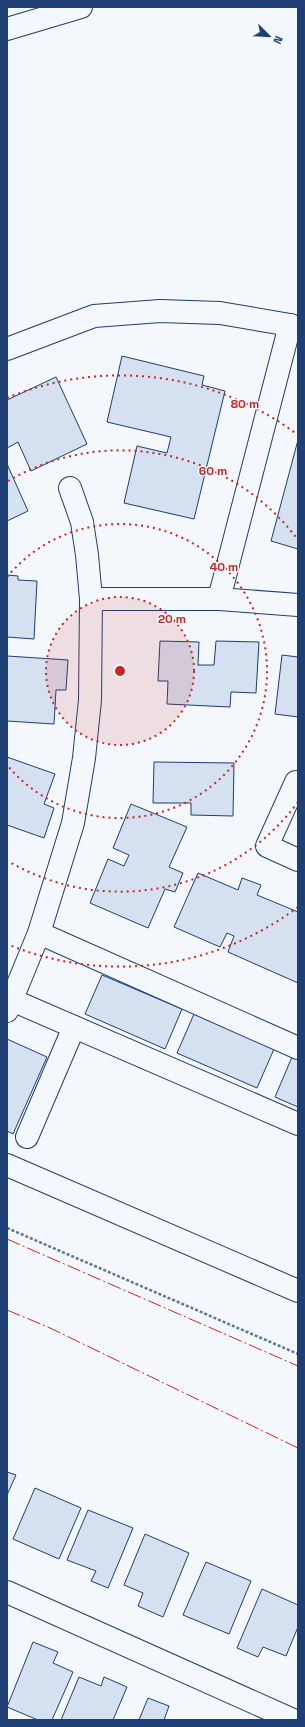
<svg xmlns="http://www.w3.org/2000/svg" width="305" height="1727" font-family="'Space Grotesk',sans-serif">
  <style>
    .building { fill: #d5e0f0; stroke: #1d3f73 }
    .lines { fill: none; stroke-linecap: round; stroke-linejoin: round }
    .minor-casing { stroke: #1d3f73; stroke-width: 24 }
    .path { stroke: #5e769c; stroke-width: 2.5; stroke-dasharray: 3 2; stroke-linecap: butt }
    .minor { stroke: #f4f7fb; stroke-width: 22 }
    .power { stroke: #c62828; stroke-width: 1; stroke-dasharray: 14 3 2 3; stroke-linecap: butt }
    .ring { fill: none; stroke: #c62828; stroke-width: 2; stroke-dasharray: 2 4 }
    .centre { fill: #c62828; stroke: #f4f7fb; stroke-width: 2 }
    .ring-label { font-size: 12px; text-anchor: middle; font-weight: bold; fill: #c62828; stroke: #f4f7fb; stroke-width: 3; stroke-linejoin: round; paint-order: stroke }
  </style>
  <rect width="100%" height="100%" fill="#f4f7fb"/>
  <g class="building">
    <path d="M122,356L204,376L202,385L225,391L194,519L124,503L137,446L167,453L171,437L107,422Z"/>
    <path d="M56,377L87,444L31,471L18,442L7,448V400Z"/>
    <path d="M298,440V549L271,541Z"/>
    <path d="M7,464L28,511L7,521Z"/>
    <path d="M7,575L18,576V580L37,581L34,639L7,637Z"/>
    <path d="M160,641L199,642L198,665H214L216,641L259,642L256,693L231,692L230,707L167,704L168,681H158Z"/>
    <path d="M282,655L298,657V717L275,714Z"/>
    <path d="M7,656L68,660L66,690H56L54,724L7,721Z"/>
    <path d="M7,757L55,774L44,804L54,808L44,838L7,825Z"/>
    <path d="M154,762L234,763L233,816L191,815V803H153Z"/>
    <path d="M131,804L187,827L169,867L183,873L175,892L165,889L148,928L90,903L108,859L124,866L129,855L113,848Z"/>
    <path d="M198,873L238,890L242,878L261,885L257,895L298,912V983L228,952L234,936L227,933L220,947L174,927Z"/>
    <path d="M102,975L182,1009L165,1049L85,1014Z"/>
    <path d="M194,1014L274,1049L257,1088L177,1053Z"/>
    <path d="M7,1039L47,1057L13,1134L7,1131Z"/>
    <path d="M292,1057L298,1059V1107L275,1097Z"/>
    <path d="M7,1472L16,1475L7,1495Z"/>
    <path d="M35,1488L81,1508L59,1559L13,1539Z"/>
    <path d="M88,1510L133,1528L108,1588L91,1581L96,1571L67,1560Z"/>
    <path d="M145,1534L189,1553L163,1617L138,1606L143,1593L124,1585Z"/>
    <path d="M206,1562L251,1581L229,1634L183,1615Z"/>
    <path d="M262,1589L298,1605V1627L286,1656L263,1647L258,1657L237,1648Z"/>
    <path d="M33,1642L58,1652L53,1663L73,1672L52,1720H38L7,1707Z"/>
    <path d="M79,1677L101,1686L104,1677L127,1687L113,1720H61Z"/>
    <path d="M148,1698L169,1706L164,1720H139Z"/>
  </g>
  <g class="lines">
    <defs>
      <g id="minor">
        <path d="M7,29L81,7"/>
        <path d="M7,349L94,316L160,311L220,313L290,325L298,328"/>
        <path d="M91,599H219L298,605"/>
        <path d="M219,599L290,325"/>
        <path d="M298,783L296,782L267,846L298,860"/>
        <path d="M39,933L298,1048"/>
        <path d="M12,1000L298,1124"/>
        <path d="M7,1011L39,933L73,823L84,758L90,700L91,599L87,555L82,522L70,488"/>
        <path d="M27,1137L74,1027"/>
        <path d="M7,1165L298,1291"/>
        <path d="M7,1592L293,1720"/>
      </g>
    </defs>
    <use href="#minor" class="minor-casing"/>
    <path class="path" d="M7,1228L298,1354"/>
    <use href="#minor" class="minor"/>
    <g class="power">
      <path d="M7,1239L298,1366"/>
      <path d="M7,1310L48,1327L298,1448"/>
    </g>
  </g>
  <circle cx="120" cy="671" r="74" fill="#c62828" fill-opacity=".12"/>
  <g class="ring">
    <circle cx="120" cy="671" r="74"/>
    <path d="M7 577A147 147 0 1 1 7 765"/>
    <path d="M298 802A221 221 0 0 1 8 861M8 481A221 221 0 0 1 298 540"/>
    <path d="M298 907A295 295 0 0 1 7 944M7 398A295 295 0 0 1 298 435"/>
  </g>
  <circle cx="120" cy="671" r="6" class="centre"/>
  <g class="ring-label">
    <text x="245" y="408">80 m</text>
    <text x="213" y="475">60 m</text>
    <text x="224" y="571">40 m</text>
    <text x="172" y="623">20 m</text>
  </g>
  <rect width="305" height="1727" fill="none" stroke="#1d3f73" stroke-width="16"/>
  <g transform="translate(269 36) rotate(114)" stroke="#f4f7fb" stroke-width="3" paint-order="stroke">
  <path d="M0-3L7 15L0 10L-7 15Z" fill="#1d3f73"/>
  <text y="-6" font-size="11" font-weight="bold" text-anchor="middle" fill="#1d3f73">N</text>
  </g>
</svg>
